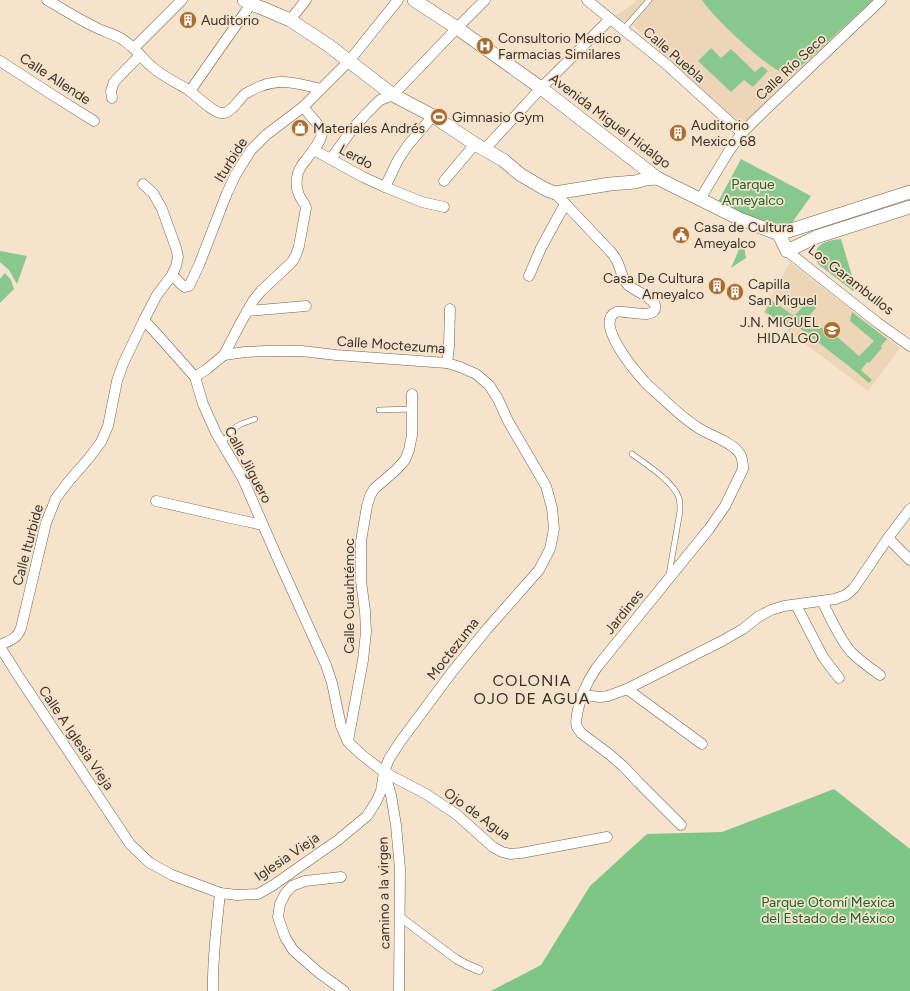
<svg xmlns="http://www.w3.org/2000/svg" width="910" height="991" font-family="Figtree,sans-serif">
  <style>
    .built { fill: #edd5b8 }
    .green { fill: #88c88e }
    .forest { fill: #7ec685 }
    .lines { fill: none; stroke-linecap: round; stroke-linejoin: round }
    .service-casing { stroke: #71604c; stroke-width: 6 }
    .pedestrian-casing { stroke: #71604c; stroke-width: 9 }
    .minor-casing { stroke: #71604c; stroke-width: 11 }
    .tertiary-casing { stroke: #71604c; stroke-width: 14 }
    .service { stroke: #fff; stroke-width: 5 }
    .pedestrian { stroke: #fff; stroke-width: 8 }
    .minor { stroke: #fff; stroke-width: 10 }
    .tertiary { stroke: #fff; stroke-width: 13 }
    .labels { text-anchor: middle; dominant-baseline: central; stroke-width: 3.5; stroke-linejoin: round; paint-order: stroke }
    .poi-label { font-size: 14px; fill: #383128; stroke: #f6e3cb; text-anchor: start }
    .street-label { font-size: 14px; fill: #383128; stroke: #f6e3cb }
    .park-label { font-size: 14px; fill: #186429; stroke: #f6e3cb }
    .quarter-label { font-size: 16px; letter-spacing: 1px; fill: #383128; stroke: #f6e3cb }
  </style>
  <rect width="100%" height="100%" fill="#f6e3cb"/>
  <g class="built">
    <path d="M637,0H876L740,130L632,24L630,23L612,18L632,5Z"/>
    <path d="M790,262L900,348L868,391L763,312Z"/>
  </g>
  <g class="green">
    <path d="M702,0H873L796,71C794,72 790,74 787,74C770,72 712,16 702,0Z"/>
    <path d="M711,48L721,58L731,49L755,72L762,66L768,71L753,87L744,80L731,92L698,61Z"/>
    <path d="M741,159L811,196L789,227L782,231L718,202Z"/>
    <path d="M841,239L856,289L853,291L818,264C817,261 815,257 816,254C816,242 832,240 841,239Z"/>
    <path d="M743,240L746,258L731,268Z"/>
    <path d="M0,251L27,256L17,284L9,270L0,262Z"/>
    <path d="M5,273L11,280L14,289L0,303V279Z"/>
    <path d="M771,300L794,316L808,301L816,308L808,317L832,336L834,334L859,356L874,341L850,321L852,312L887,339L881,346L882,348L869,363L867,362L861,370L872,380L869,383L850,367L793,323L789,327L765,312Z"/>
  </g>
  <path class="forest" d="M834,789L910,849V991H491L541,965L590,886L647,834L722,832Z"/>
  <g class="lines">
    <defs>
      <g id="service">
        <path d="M623,30L649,0"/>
        <path d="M379,410L413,409"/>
        <path d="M222,443L234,428L241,424L255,419"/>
        <path d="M632,454C647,465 673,481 679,498C680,502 680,507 680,511L669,575"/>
      </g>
      <path id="pedestrian" d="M400,917L456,959L467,965L479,970"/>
      <g id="minor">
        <path d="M47,0C63,9 78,19 95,27C104,32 114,34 122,39C126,42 131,45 134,49C140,54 145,61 151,66C162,76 175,82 187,89C196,95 213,113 222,113C231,114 239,99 245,94C250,91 256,88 261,86C283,78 299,84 321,89"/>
        <path d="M587,0L666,64L742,133"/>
        <path d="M290,20L306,0"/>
        <path d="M134,48L182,0"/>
        <path d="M0,61L51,94L94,121"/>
        <path d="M190,91L251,4"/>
        <path d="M112,98L111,91L114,82L140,55"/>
        <path d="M314,150L363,177L385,187L422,202L444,207"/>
        <path d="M484,150L541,88L610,19"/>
        <path d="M331,159L353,128L366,114L380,100L393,95L457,28L485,0"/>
        <path d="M444,181L475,144"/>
        <path d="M385,187L398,160L408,145L433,116"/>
        <path d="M555,193L610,251C613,254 615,257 617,261C620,267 623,281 628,285C635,291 652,297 655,305C659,322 622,309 616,312C594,323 635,371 644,381C649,387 656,392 662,398C673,408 684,419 697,427C708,435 733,442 740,454C743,459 743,464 743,469L725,506L709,529L597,667L589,680L582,695L600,697L608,696L627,689L722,641L743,629L758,617L771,610L784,606L835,599L846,595L854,588L888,538L910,509"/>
        <path d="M700,199L729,151L742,133L758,117L881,0"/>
        <path d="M787,251L878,323L910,346"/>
        <path d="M172,275L183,286L185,287L189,286L199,265L227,193L236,174L251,150L266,135L303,107L349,61L398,0"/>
        <path d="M529,276L541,248L565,204"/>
        <path d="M247,311L306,306"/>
        <path d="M144,320L164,342L195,377L203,404L216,433L243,479L277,557L326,665L332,683L341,726L348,742L362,755L384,772L426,794L456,814L493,847L502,852L510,854L521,853L607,837"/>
        <path d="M447,363L449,346L450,309"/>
        <path d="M195,377L207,369L224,355L240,324L253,301L261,291L292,262L296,255L299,246L306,208C305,203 301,200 299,195C296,188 296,180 298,173C300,168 302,164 306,160C311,152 326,138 321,128L303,107"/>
        <path d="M156,501L235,519L263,525"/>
        <path d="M888,538L910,560"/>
        <path d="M822,601C830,617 839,638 851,652C860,661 870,668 880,675"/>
        <path d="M796,605L823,657L839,678"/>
        <path d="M0,645C11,640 17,639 21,628L46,523L56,498L69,481L89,458L101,442L108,426L117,381L123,364L144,320L157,295L172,275L176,266L178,257L176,248L162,209L153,193L143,184"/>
        <path d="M0,647L19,677L130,844L150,863L172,875L220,893L237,895L258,894L272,886L338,840L367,816L376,802L381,791L384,772L389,759L400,742L452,672L487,629L539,570L550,549L554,529L552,508L546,486L508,421L498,399L489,385L476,374L460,367L447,363L336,355L302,351H266L245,352L224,355"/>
        <path d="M627,689L702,744"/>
        <path d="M582,695C580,703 574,720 577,727C578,729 580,731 581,733L609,754L623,766L638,782L681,825"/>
        <path d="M348,741L363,660L366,632L365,611L361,581V541L367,506L370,496L374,489L396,470L405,460L409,450L412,435V394"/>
        <path d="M385,774L391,795L396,825L400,869L399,991"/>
        <path d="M341,877L305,881L292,886L285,894L280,904L278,917L285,937L293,950L318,972L344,991"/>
        <path d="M213,991C212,959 217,925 220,893"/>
      </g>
      <g id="tertiary">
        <path d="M244,0L251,4L262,8L290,20L328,45L393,95L433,116L475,144L503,160L521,175L545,189L555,193L610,184L635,182L646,179L657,178"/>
        <path d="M414,0L457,28L541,88L657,178L740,219L779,234"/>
        <path d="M779,234L787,251L816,237L910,207"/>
        <path d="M779,234L910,192"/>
      </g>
    </defs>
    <use href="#service" class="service-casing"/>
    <use href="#pedestrian" class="pedestrian-casing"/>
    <use href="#minor" class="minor-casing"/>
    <use href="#tertiary" class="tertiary-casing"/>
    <use href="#service" class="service"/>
    <use href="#pedestrian" class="pedestrian"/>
    <use href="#minor" class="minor"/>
    <use href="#tertiary" class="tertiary"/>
  </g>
  <defs>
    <symbol id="building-disc" viewBox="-11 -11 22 22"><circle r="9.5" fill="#a96e2f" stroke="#f6e3cb"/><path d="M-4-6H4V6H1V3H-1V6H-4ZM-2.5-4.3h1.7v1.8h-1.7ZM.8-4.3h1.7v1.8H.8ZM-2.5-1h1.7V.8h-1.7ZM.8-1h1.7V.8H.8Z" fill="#fff"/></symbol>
    <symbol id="hospital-disc" viewBox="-11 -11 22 22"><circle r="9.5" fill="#a96e2f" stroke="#f6e3cb"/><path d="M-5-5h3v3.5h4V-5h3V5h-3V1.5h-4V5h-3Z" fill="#fff"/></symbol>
    <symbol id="stadium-disc" viewBox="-11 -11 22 22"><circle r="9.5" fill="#a96e2f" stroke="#f6e3cb"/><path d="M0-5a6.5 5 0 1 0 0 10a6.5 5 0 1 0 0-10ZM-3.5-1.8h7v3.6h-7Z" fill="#fff"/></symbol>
    <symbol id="shop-disc" viewBox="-11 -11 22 22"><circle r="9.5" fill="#a96e2f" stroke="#f6e3cb"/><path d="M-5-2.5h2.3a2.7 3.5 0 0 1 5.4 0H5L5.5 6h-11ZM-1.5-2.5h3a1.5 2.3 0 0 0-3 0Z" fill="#fff"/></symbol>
    <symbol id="civic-disc" viewBox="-11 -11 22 22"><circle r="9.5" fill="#a96e2f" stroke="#f6e3cb"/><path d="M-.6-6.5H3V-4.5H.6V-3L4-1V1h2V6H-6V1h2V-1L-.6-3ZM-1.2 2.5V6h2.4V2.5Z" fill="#fff"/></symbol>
    <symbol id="school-disc" viewBox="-11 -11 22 22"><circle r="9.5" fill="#a96e2f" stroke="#f6e3cb"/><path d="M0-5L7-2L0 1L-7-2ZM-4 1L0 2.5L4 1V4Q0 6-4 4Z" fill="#fff"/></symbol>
  </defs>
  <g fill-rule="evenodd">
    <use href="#building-disc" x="178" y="10" width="20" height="20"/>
    <use href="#hospital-disc" x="475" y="36" width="20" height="20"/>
    <use href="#stadium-disc" x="429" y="107" width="20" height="20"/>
    <use href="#shop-disc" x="290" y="118" width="20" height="20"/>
    <use href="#building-disc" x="668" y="123" width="20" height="20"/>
    <use href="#civic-disc" x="671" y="225" width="20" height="20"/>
    <use href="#building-disc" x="707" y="276" width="20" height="20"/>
    <use href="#building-disc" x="725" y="282" width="20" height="20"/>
    <use href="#school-disc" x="822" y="320" width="20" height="20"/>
  </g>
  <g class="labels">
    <g class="poi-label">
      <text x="201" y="20">Auditorio</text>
      <text x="498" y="38">Consultorio Medico<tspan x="498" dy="16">Farmacias Similares</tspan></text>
      <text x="452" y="117">Gimnasio Gym</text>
      <text x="691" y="125">Auditorio<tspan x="691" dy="16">Mexico 68</tspan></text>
      <text x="313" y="128">Materiales Andrés</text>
      <text x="694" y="227">Casa de Cultura<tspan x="694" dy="16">Ameyalco</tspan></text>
      <text x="704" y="278" text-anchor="end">Casa De Cultura<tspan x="704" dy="16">Ameyalco</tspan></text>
      <text x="748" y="284">Capilla<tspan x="748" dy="16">San Miguel</tspan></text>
      <text x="819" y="322" text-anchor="end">J.N. MIGUEL<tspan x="819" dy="16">HIDALGO</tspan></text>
    </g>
    <g class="street-label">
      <text transform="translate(674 55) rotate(41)">Calle Puebla</text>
      <text transform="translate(791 67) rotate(-43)">Calle Río Seco</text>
      <text transform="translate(55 79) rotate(33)">Calle Allende</text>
      <text transform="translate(610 121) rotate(37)">Avenida Miguel Hidalgo</text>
      <text transform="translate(356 157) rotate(28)">Lerdo</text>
      <text transform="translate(231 160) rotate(-58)">Iturbide</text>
      <text transform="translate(851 280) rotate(38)">Los Garambullos</text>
      <text transform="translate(391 345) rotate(4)">Calle Moctezuma</text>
      <text transform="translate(248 465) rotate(62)">Calle Jilguero</text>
      <text transform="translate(28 545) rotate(-75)">Calle Iturbide</text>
      <text transform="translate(349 596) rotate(-90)">Calle Cuauhtémoc</text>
      <text transform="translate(624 612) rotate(-51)">Jardines</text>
      <text transform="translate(453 649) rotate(-52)">Moctezuma</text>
      <text transform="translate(76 738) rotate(56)">Calle A Iglesia Vieja</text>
      <text transform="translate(477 814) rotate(36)">Ojo de Agua</text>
      <text transform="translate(287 857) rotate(-34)">Iglesia Vieja</text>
      <text transform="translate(384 893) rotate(-91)">camino a la virgen</text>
    </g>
    <g class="park-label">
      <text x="753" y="184">Parque<tspan x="753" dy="16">Ameyalco</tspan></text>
      <text x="828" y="902">Parque Otomí Mexica<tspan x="828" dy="16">del Estado de México</tspan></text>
    </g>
    <g class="quarter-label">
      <text x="532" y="680">COLONIA<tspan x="532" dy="18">OJO DE AGUA</tspan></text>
    </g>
  </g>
</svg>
